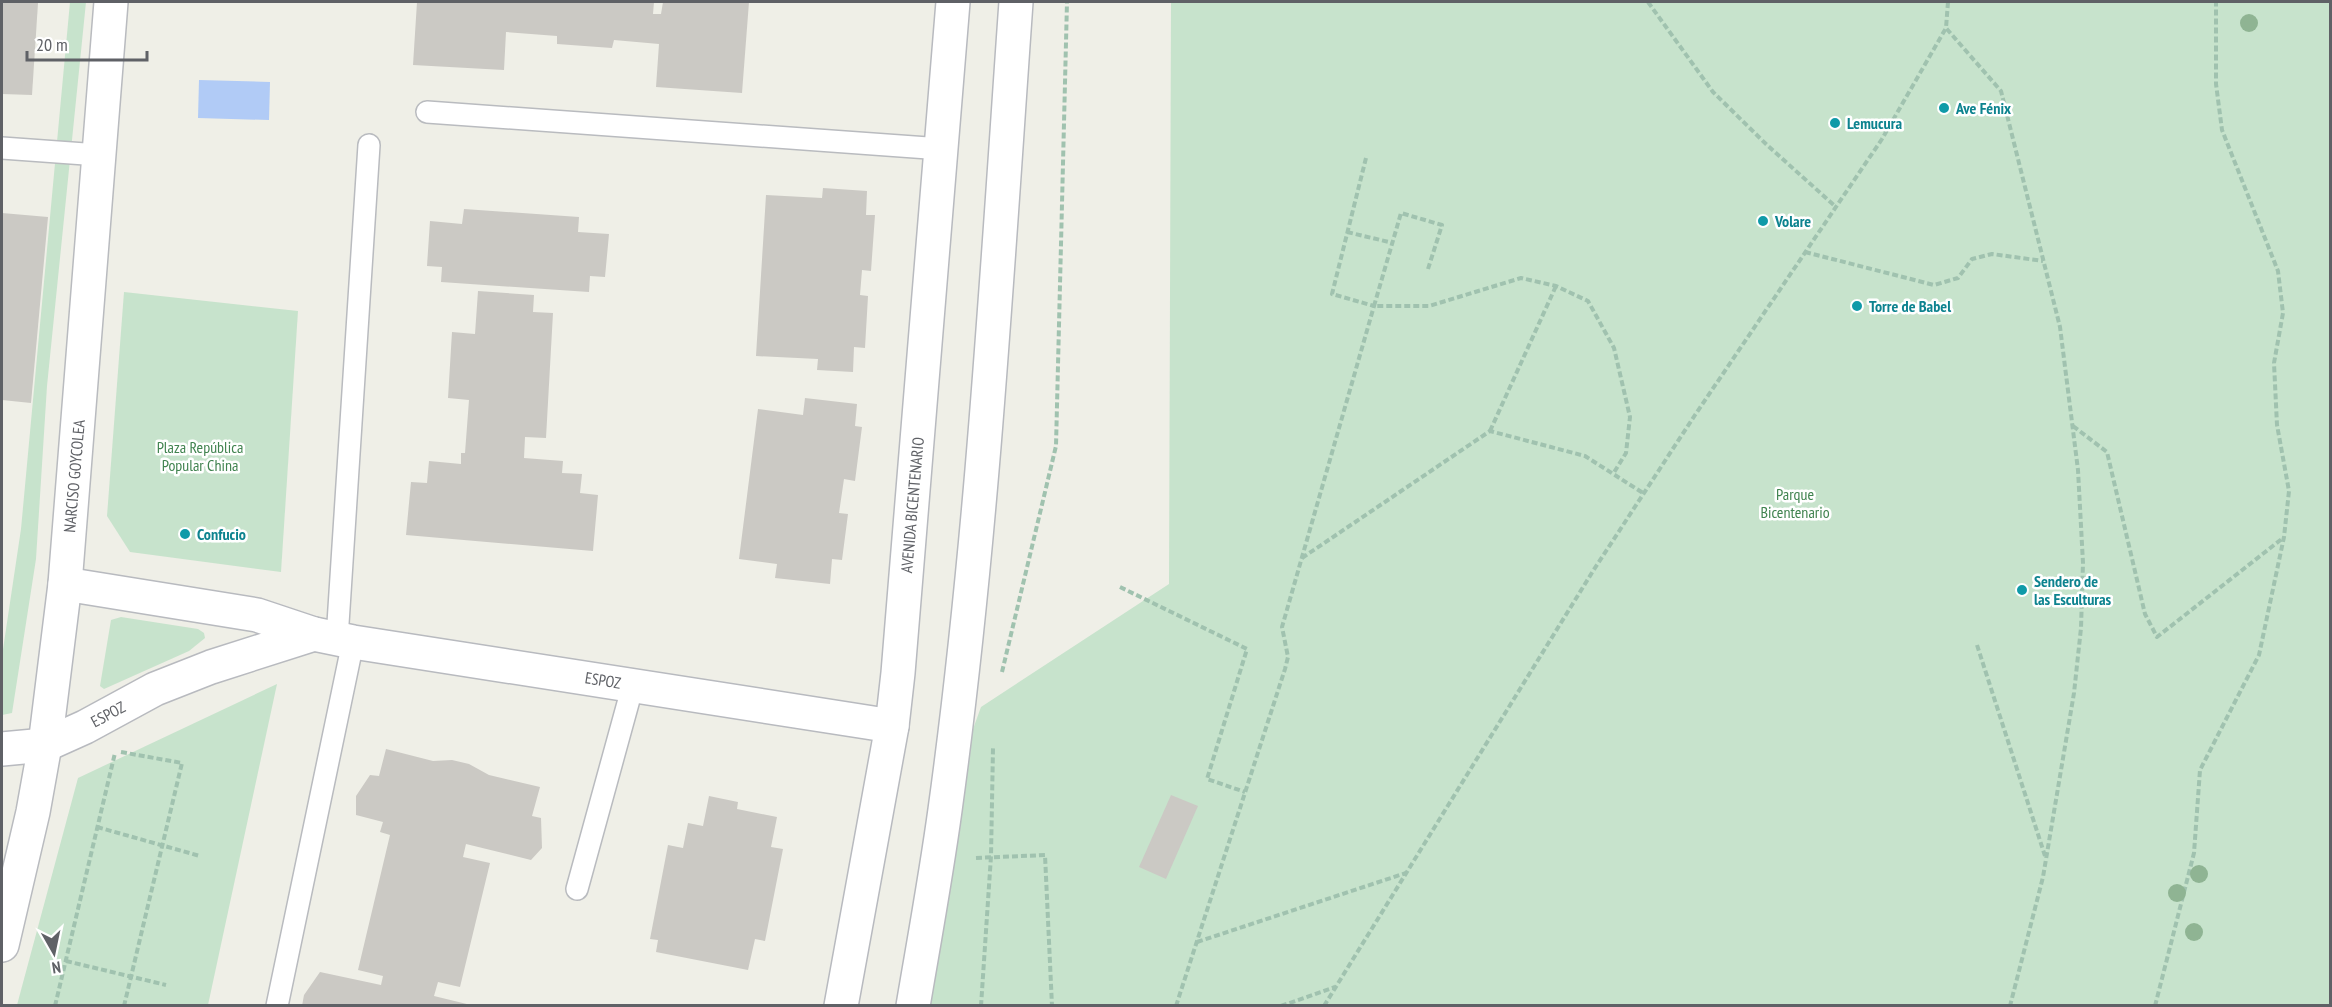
<svg xmlns="http://www.w3.org/2000/svg" width="2332" height="1007" font-family="'PT Sans Narrow',sans-serif">
  <style>
    .green { fill: #c7e3cc }
    .water { fill: #b1cbf6 }
    .building { fill: #cbc9c4 }
    .lines { fill: none; stroke-linecap: round; stroke-linejoin: round }
    .lane-casing { stroke: #b9bbbf; stroke-width: 24 }
    .street-casing { stroke: #b9bbbf; stroke-width: 36 }
    .secondary-casing { stroke: #b8babf; stroke-width: 36 }
    .path { stroke: #a0c2af; stroke-width: 4; stroke-dasharray: 6 3; stroke-linecap: butt }
    .lane { stroke: #fff; stroke-width: 21 }
    .street { stroke: #fff; stroke-width: 33 }
    .secondary { stroke: #fff; stroke-width: 33 }
    .tree { fill: #8fb493 }
    .culture-dot { fill: #0f9aa8; stroke: #fff; stroke-width: 2 }
    .labels { text-anchor: middle; dominant-baseline: central; stroke-width: 5; stroke-linejoin: round; paint-order: stroke }
    .culture-label { font-size: 16px; font-weight: bold; fill: #0d838f; stroke: #fff; text-anchor: start }
    .park-label { font-size: 16px; fill: #40834f; stroke: #fff }
    .street-label { font-size: 16px; fill: #5f6166; stroke: #fff }
  </style>
  <rect width="100%" height="100%" fill="#efefe7"/>
  <g class="green">
    <path d="M70,2H86L47,386L36,559L12,713L2,715V656L21,529Z"/>
    <path d="M1171,2H2330V1005L923,1006L941,928L973,729L981,707L1169,584Z"/>
    <path d="M124,292L298,311L281,572L130,552L107,516Z"/>
    <path d="M121,617L198,629L204,633L205,638L189,651L104,689L100,686L111,620Z"/>
    <path d="M277,684L208,1005H17L78,778Z"/>
  </g>
  <path class="water" d="M199,80L270,82L269,120L198,118Z"/>
  <g class="building">
    <path d="M2,2L38,3L32,95L2,94Z"/>
    <path d="M417,2H654L653,14H661L663,2H749L742,93L656,87L659,44L614,40L612,48L557,44V36L506,32L504,70L413,65Z"/>
    <path d="M823,188L867,191L866,215H875L871,271L862,270L860,295L868,296L865,348L854,347L853,372L817,370L818,359L756,356L766,195L822,198Z"/>
    <path d="M464,209L579,217L578,232L609,234L605,277L590,276L589,292L441,282L442,267L427,266L430,221L462,224Z"/>
    <path d="M2,213L48,217L31,403L2,400Z"/>
    <path d="M478,291L534,295L533,312L553,313L546,438L525,437L524,458L563,461L562,473L582,474L580,493L598,495L593,551L406,535L411,482L427,483L429,461L461,464V453H465L469,400L448,398L452,332L475,334Z"/>
    <path d="M805,398L857,404L855,426L862,427L855,481L844,479L839,513L848,514L842,560L832,559L830,584L775,578L777,564L739,559L758,409L803,415Z"/>
    <path d="M386,749L433,761L452,760L469,764L489,775L540,787L532,816L541,818L542,848L531,860L466,844L463,857L490,863L460,987L438,982L434,996L475,1006H302L304,995L320,972L381,985L383,976L358,970L390,835L380,832L383,822L356,815V796L370,775L379,776Z"/>
    <path d="M1171,795L1198,806L1166,879L1139,867Z"/>
    <path d="M709,796L738,802L737,809L777,817L771,847L783,849L765,941L755,939L748,970L656,952L658,940L650,939L668,845L683,848L688,823L703,826Z"/>
  </g>
  <g class="lines">
    <defs>
      <g id="lane">
        <path d="M427,112L942,149"/>
        <path d="M2,148L99,155"/>
        <path d="M337,639L369,145"/>
        <path d="M577,889L633,685"/>
        <path d="M277,1006L353,642"/>
      </g>
      <g id="street">
        <path d="M65,584L111,2"/>
        <path d="M2,945L33,812L45,745"/>
      </g>
      <g id="secondary">
        <path d="M45,745L65,584L257,615L314,634L353,642L892,726"/>
        <path d="M2,749L45,745L85,727L155,689L211,667L314,634"/>
        <path d="M841,1006L892,726L898,673L953,2"/>
        <path d="M913,1006C924,941 936,876 945,810C982,542 997,271 1016,2"/>
      </g>
    </defs>
    <use href="#lane" class="lane-casing"/>
    <use href="#street" class="street-casing"/>
    <use href="#secondary" class="secondary-casing"/>
    <g class="path">
      <path d="M1648,2L1713,92L1768,146L1835,206"/>
      <path d="M1948,2L1946,28L2001,91L2060,327L2078,470L2083,563L2081,628L2074,693L2043,877L2010,1006"/>
      <path d="M1347,232L1393,243"/>
      <path d="M1805,252L1934,285L1958,278L1972,259L1992,254L2043,261"/>
      <path d="M1428,269L1442,225L1401,213L1374,306H1429L1521,278L1556,286L1588,301L1614,348L1630,417L1626,453L1613,474"/>
      <path d="M2073,426L2107,452L2145,614L2157,637L2283,538"/>
      <path d="M1490,431L1556,286"/>
      <path d="M1302,558L1490,431L1585,456L1643,493"/>
      <path d="M1120,587L1247,649L1207,779L1245,792"/>
      <path d="M1977,645L2045,856"/>
      <path d="M1002,672L1056,446L1067,2"/>
      <path d="M121,752L182,763L124,1006"/>
      <path d="M97,827L200,856"/>
      <path d="M976,858L1045,855L1052,1006"/>
      <path d="M1197,942L1406,873"/>
      <path d="M66,961L166,985"/>
      <path d="M55,1006L115,753"/>
      <path d="M981,1006L991,856L993,748"/>
      <path d="M1176,1006L1285,669L1288,657L1282,627L1374,306L1332,294L1366,158"/>
      <path d="M1281,1006L1335,987"/>
      <path d="M1324,1006L1593,571L1695,415L1882,139L1946,28"/>
      <path d="M2155,1006L2194,853L2200,770L2259,655L2284,537L2289,491L2277,425L2274,363L2283,313L2278,271L2222,130L2216,84V2"/>
    </g>
    <use href="#lane" class="lane"/>
    <use href="#street" class="street"/>
    <use href="#secondary" class="secondary"/>
  </g>
  <g class="tree">
    <circle cx="2249" cy="23" r="9"/>
    <circle cx="2199" cy="874" r="9"/>
    <circle cx="2177" cy="893" r="9"/>
    <circle cx="2194" cy="932" r="9"/>
  </g>
  <g class="culture-dot">
    <circle cx="1944" cy="108" r="6"/>
    <circle cx="1835" cy="123" r="6"/>
    <circle cx="1763" cy="221" r="6"/>
    <circle cx="1857" cy="306" r="6"/>
    <circle cx="185" cy="534" r="6"/>
    <circle cx="2022" cy="590" r="6"/>
  </g>
  <g class="labels">
    <g class="culture-label">
      <text x="1956" y="108">Ave Fénix</text>
      <text x="1847" y="123">Lemucura</text>
      <text x="1775" y="221">Volare</text>
      <text x="1869" y="306">Torre de Babel</text>
      <text x="197" y="534">Confucio</text>
      <text x="2034" y="581">Sendero de<tspan x="2034" dy="18">las Esculturas</tspan></text>
    </g>
    <g class="park-label">
      <text x="200" y="447">Plaza República<tspan x="200" dy="18">Popular China</tspan></text>
      <text x="1795" y="494">Parque<tspan x="1795" dy="18">Bicentenario</tspan></text>
    </g>
    <g class="street-label">
      <text transform="translate(74 476) rotate(-85)">NARCISO GOYCOLEA</text>
      <text transform="translate(912 505) rotate(-85)">AVENIDA BICENTENARIO</text>
      <text transform="translate(603 680) rotate(9)">ESPOZ</text>
      <text transform="translate(108 714) rotate(-28)">ESPOZ</text>
    </g>
  </g>
  <rect width="2332" height="1007" fill="none" stroke="#5f6166" stroke-width="6"/>
  <g transform="translate(54 953) rotate(171)" stroke="#ffffff" stroke-width="4.5" paint-order="stroke">
  <path d="M0-4.5L10 22L0 15L-10 22Z" fill="#5f6166"/>
  <text y="-9" font-size="16" font-weight="bold" text-anchor="middle" fill="#5f6166">N</text>
  </g>
  <path d="M27 51v9h120v-9" fill="none" stroke="#5f6166" stroke-width="3"/>
  <text x="36" y="51" font-size="18" fill="#5f6166" stroke="#ffffff" stroke-width="4.5" paint-order="stroke">20 m</text>
</svg>
